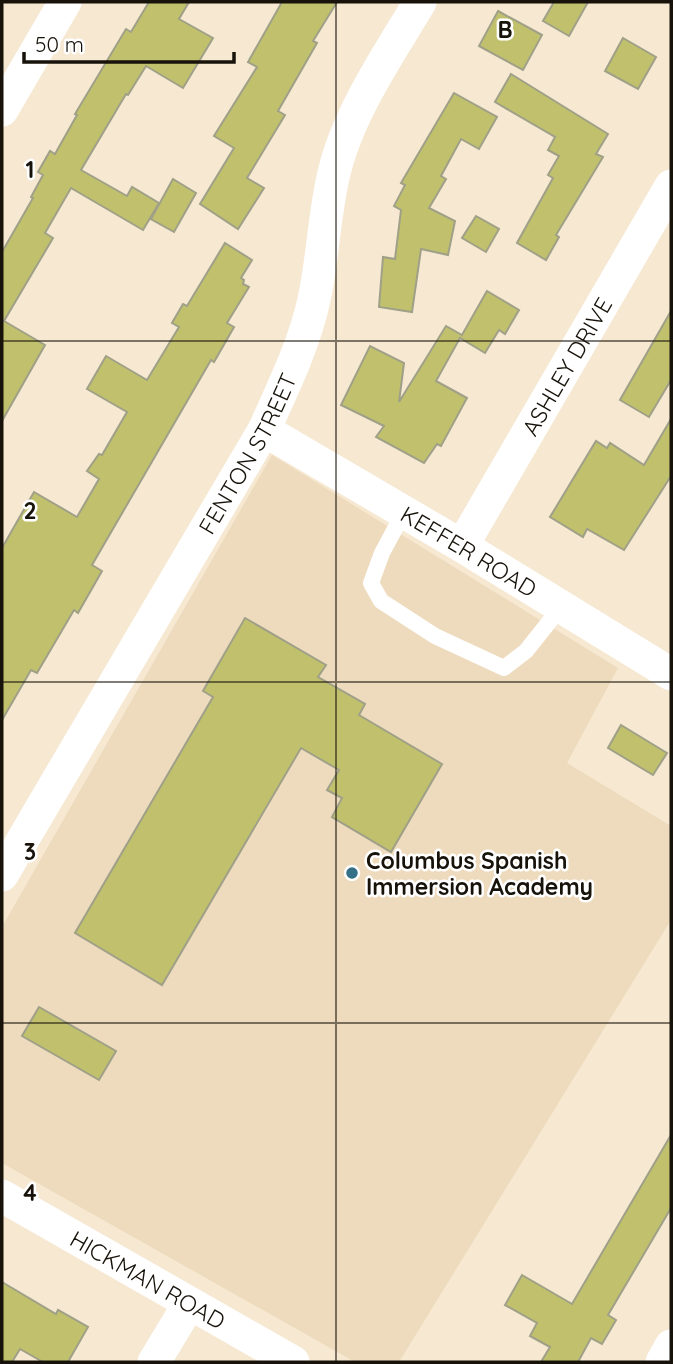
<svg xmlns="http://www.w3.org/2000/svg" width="673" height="1364" font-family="Quicksand,sans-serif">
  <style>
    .built { fill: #eedbbd }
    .building { fill: #c1c16d; stroke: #9fa087; stroke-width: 2 }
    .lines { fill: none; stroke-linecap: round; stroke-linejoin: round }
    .service { stroke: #fff; stroke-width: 16 }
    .minor { stroke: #fff; stroke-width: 33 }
    .grid { fill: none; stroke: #17120a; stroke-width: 2; stroke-opacity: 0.55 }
    .poi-dot { fill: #347188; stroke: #fff; stroke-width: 2.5 }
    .labels { text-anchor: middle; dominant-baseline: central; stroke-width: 5; stroke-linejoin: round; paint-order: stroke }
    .street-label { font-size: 23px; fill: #17120a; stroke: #fff }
    .poi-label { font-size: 23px; font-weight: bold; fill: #17120a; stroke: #fff; text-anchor: start }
    .grid-label { font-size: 23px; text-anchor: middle; font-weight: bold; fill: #17120a; stroke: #fff; stroke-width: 5; stroke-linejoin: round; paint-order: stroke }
  </style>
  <rect width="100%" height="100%" fill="#f6e8d1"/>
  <path class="built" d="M272,455L618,668L567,763L671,826V920L399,1362H355L2,1163V927Z"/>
  <g class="building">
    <path d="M149,2H189L179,19L213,38L183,88L146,66L128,95L126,94L81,170L127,196L132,187L159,203L143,230L71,188L45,233L53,238L4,321L45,345L2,421V252L33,198L31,197L43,175L38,172L50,151L55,154L77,115L75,114L126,29L131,32Z"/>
    <path d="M282,2H337L313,41L317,43L278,111L285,115L247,178L264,188L238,229L200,204L234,148L214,136L257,67L248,62Z"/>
    <path d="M554,2H588L569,36L543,21Z"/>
    <path d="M498,11L542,35L523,70L479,46Z"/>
    <path d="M623,38L656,57L638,89L605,71Z"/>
    <path d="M511,74L608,134L596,154L603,157L556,235L559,237L546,260L517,243L553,178L548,175L559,156L548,150L555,137L495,102Z"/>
    <path d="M454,93L497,117L479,149L461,139L441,176L446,179L429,208L455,221L448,255L421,249L412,312L379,307L383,257L395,259L401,210L394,206L405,185L401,183Z"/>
    <path d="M173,179L196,193L174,232L151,219Z"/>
    <path d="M476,216L499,229L486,252L462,238Z"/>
    <path d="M225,243L252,260L241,278L244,280L243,284L249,287L227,323L234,327L214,362L211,360L92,565L102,571L78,613L74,610L37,673L31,670L2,720V548L34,492L77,517L99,479L87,471L99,454L102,455L127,412L87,389L106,356L147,380L179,327L172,323L183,304L187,306Z"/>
    <path d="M487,291L519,310L505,334L499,330L485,353L460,338L436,381L467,398L441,446L437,444L424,463L376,437L384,426L341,405L370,346L404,363L399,402L446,326L462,335Z"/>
    <path d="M671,311V380L649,417L620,400Z"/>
    <path d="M671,419V476L624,550L587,529L583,537L550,517L596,441L607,448L610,443L644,465Z"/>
    <path d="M245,618L326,665L318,677L365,704L359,715L442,764L391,852L332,817L342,798L327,790L339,770L301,748L162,985L75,933L213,697L203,691Z"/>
    <path d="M621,725L667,753L653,775L608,748Z"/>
    <path d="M39,1007L116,1051L99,1080L22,1036Z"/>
    <path d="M671,1135V1208L608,1315L616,1320L602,1344L591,1338L578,1362H541L550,1347L530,1336L537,1323L505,1305L522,1275L572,1304Z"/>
    <path d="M2,1282L56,1314L58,1310L88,1327L68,1362H43L20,1349L12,1362H2Z"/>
  </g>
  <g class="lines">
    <path class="service" d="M404,512L382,553L371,583L381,601L435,636L504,668L526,651L561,607"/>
    <g class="minor">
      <path d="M2,110L65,2"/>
      <path id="s1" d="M264,430L462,546L671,674"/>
      <path id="s2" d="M462,546L671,186"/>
      <path id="s3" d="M2,875L264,430C283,388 304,345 314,300C323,258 324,215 334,173C348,113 389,54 420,2"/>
      <path id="s4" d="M2,1196L293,1362"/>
      <path d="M154,1362L189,1304"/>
      <path d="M662,1362L671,1346"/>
    </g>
  </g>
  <path class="grid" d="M336,2V1362M2,341H671M2,682H671M2,1023H671"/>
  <circle class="poi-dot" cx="352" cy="873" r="7"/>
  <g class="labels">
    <g class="street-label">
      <text stroke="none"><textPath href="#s2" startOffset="208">ASHLEY DRIVE</textPath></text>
      <text stroke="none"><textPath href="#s3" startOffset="488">FENTON STREET</textPath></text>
      <text stroke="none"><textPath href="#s1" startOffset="238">KEFFER ROAD</textPath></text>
      <text stroke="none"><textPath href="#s4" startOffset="168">HICKMAN ROAD</textPath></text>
    </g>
    <g class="poi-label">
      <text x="366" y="860">Columbus Spanish<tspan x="366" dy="26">Immersion Academy</tspan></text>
    </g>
  </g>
  <g class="grid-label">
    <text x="505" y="38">B</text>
    <text x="30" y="178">1</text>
    <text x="30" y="519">2</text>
    <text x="30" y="860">3</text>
    <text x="30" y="1201">4</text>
  </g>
  <rect width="673" height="1364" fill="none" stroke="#17120a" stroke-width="7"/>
  <path d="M24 52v10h210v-10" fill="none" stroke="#17120a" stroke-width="3.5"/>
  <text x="35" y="52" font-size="21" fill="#17120a" stroke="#ffffff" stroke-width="5" paint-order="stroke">50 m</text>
</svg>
